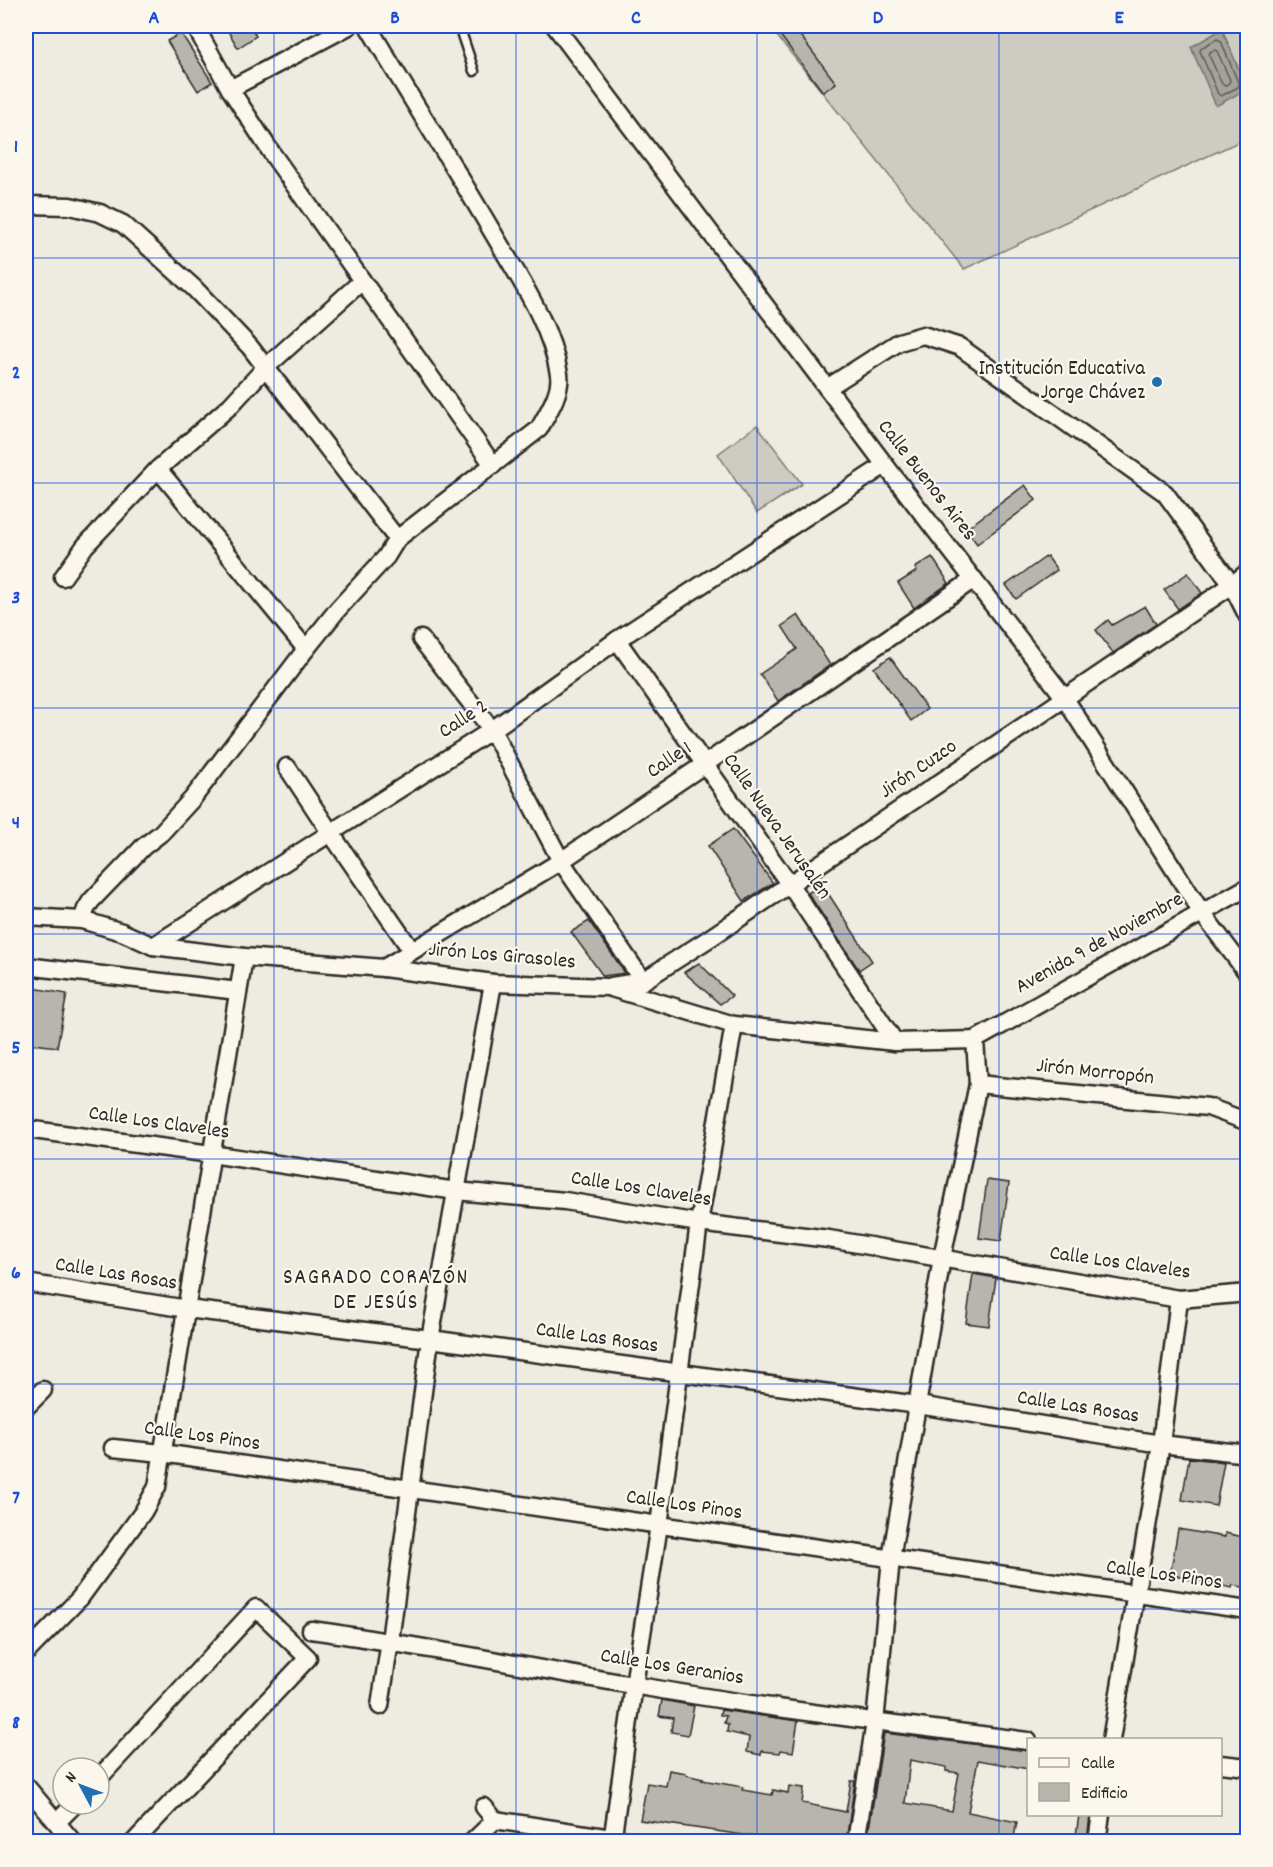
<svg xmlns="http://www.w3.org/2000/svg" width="1273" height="1867" font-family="Dekko,sans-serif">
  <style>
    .pitch { fill: #cecbc2; stroke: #7c7b76; stroke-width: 1.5 }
    .water { fill: #a4a29a; stroke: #74726e; stroke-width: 1.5 }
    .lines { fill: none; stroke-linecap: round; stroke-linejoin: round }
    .shore { stroke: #5b5b57; stroke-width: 1.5 }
    .building { fill: #b8b5ae; stroke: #2b2b2b; stroke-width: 1.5; fill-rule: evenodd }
    .lane-casing { stroke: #2b2b2b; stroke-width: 13 }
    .street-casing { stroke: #2b2b2b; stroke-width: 21 }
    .lane { stroke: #fbf7ec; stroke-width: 8 }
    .street { stroke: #fbf7ec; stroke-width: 16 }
    .grid { fill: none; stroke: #1d4ed8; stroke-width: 1.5; stroke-opacity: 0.55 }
    .poi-dot { fill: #1f6fb2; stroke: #fbf7ec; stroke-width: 2 }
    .labels { text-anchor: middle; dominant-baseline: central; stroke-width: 4.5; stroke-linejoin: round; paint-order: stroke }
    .poi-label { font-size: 21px; fill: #2b2b2b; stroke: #fbf7ec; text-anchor: end }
    .street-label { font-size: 21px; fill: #2b2b2b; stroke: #fbf7ec }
    .neighbourhood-label { font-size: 22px; letter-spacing: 1.5px; fill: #2b2b2b; stroke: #fbf7ec }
    .neatline { fill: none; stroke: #1d4ed8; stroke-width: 2 }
    .grid-label { font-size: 20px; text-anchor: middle; font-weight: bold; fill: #1d4ed8 }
  </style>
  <rect width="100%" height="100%" fill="#eeebe0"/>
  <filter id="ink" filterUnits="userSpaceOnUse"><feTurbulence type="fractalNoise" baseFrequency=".0167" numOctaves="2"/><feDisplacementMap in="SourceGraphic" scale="12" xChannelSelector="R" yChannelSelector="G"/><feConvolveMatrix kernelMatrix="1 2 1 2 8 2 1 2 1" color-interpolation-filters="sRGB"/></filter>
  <g filter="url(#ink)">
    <g class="pitch">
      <path d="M769,26H1247V138L964,269Z"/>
      <path d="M757,425L802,484L757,513L718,454Z"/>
    </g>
    <path class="water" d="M1222,29L1247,89L1216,106L1191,47Z"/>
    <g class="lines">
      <g class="shore">
        <path d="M1217,39L1221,41L1239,85L1238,87L1221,96L1218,94L1200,51L1201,48Z"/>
        <path d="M1214,50L1217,51L1230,80L1229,83L1225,86L1222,84L1209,55L1210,52Z"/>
      </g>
    </g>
    <g class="building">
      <path d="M225,26H250L256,36L238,48Z"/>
      <path d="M773,26H793L836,83L823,92Z"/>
      <path d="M181,33L212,82L198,91L167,41Z"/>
      <path d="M1025,485L1036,500L977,544L966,529Z"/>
      <path d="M1047,556L1057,570L1016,599L1006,585Z"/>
      <path d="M932,557L949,583L914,608L898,583L917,571L915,568Z"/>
      <path d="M1188,573L1202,593L1178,609L1164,590Z"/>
      <path d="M1145,606L1156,624L1113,653L1096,630L1108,620L1112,625Z"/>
      <path d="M798,615L830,665L778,701L760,674L797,649L782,626Z"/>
      <path d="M890,657L927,709L911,721L874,668Z"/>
      <path d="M733,829L773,883L744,901L708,846Z"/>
      <path d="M822,884L872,961L859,970L808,893Z"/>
      <path d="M589,921L614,957L625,973L603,976L571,932Z"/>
      <path d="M699,963L732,996L720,1004L684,972Z"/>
      <path d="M33,988L67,994L57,1047L26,1043V1020Z"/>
      <path d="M987,1180L1009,1183L1001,1241L979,1238Z"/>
      <path d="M973,1274L996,1278L989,1326L966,1323Z"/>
      <path d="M1189,1458L1224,1462L1216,1506L1182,1500Z"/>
      <path d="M1178,1529L1225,1537V1533L1248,1538V1588L1233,1585L1232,1588L1187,1579L1188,1577L1170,1575Z"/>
      <path d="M662,1700L694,1706L688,1735L671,1732L673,1718L659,1716Z"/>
      <path d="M721,1710L798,1721L793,1752L781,1750L780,1753L762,1751L761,1755L747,1752L749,1737L727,1732L728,1724L724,1723L726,1716L720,1715Z"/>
      <path d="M884,1733L1029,1751V1769L978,1760L968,1812L1017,1822L1013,1842H867ZM910,1760L946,1767V1771L959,1773L952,1811L905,1803Z"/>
      <path d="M669,1770L686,1773V1775L703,1779L702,1780L743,1787L742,1790L772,1795L773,1790L788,1793L789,1786L804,1788L802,1803L846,1812L851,1781H855L846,1842H791L640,1820L647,1783L666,1786Z"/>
      <path d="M1079,1815H1090L1087,1842H1075Z"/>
    </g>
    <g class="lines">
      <defs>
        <path id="lane" d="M459,26L474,71"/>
        <g id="street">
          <path d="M195,26L230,89L273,155L493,465"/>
          <path d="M555,26L885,465L1064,697L1202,913L1248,974"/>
          <path d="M230,89L349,26"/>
          <path d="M26,205L70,206L100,213L123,224L194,288L250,347L397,539"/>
          <path d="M827,388L899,342L923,335L960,347L1165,493L1232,585L1248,617"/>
          <path d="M158,469L306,649"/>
          <path d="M63,577L85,546L158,469L230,406L265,368L362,281"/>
          <path d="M421,639L492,730L561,861L643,981"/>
          <path d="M617,640L790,885L895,1042"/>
          <path d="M287,767L330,832L412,951"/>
          <path d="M26,917L82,920L122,932L153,946L244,957L384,968L493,983L608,987L734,1025L895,1042L975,1040L1248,887"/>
          <path d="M82,920L86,909L91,901L143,847L161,833L193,798L306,649L338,609L386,557L397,539L539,429C547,414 562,392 559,374C551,325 521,281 496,238C454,166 410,97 368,26"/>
          <path d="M153,946L492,730L617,640L885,465"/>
          <path d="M26,966L238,991"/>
          <path d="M384,968L561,861L705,764L974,579"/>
          <path d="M612,986L643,981L710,938L1232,585L1248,572"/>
          <path d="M975,1040L978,1084L1208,1107L1248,1122"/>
          <path d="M26,1129L211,1154L456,1191L565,1201L699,1223L829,1239L1179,1299L1248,1293"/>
          <path d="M26,1283L187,1309L430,1339L918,1405L1161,1444L1248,1454"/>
          <path d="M26,1407L43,1390"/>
          <path d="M113,1448L162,1453L1248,1610"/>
          <path d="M311,1630C419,1645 525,1667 633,1685C764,1708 896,1724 1028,1741"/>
          <path d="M26,1653L80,1598L143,1512L157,1487L244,957"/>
          <path d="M380,1706L390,1641L430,1339L493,983"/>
          <path d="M1111,1740L1161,1444L1179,1299"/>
          <path d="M1220,1764L1248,1767"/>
          <path d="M99,1778L256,1608L308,1658L134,1842"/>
          <path d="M26,1786L73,1842"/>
          <path d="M484,1807L495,1820L637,1842"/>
          <path d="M57,1822L75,1804"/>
          <path d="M472,1842L495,1820"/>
          <path d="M612,1842L634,1685L659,1525L699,1223L734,1025"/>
          <path d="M856,1842L875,1722L891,1559L942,1258L978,1084"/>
          <path d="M1097,1842L1101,1814"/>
        </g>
      </defs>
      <use href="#lane" class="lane-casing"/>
      <use href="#street" class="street-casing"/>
      <use href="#lane" class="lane"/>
      <use href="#street" class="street"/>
    </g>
  </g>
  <path class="grid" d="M274,26V1842M516,26V1842M757,26V1842M999,26V1842M26,258H1248M26,483H1248M26,708H1248M26,934H1248M26,1159H1248M26,1384H1248M26,1609H1248"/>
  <circle class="poi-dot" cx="1157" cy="382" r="6"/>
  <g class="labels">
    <g class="poi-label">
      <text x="1145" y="370">Institución Educativa<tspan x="1145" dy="24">Jorge Chávez</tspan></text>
    </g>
    <g class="street-label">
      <text transform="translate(926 481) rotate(52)">Calle Buenos Aires</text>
      <text transform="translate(464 720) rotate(-33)">Calle 2</text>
      <text transform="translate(670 761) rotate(-34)">Calle 1</text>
      <text transform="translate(919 770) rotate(-34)">Jirón Cuzco</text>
      <text transform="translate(776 827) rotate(55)">Calle Nueva Jerusalén</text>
      <text transform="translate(1100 944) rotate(-29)">Avenida 9 de Noviembre</text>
      <text transform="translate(502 957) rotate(5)">Jirón Los Girasoles</text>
      <text transform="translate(1095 1073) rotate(6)">Jirón Morropón</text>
      <text transform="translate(159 1124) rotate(8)">Calle Los Claveles</text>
      <text transform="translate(641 1190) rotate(9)">Calle Los Claveles</text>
      <text transform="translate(1120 1264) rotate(8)">Calle Los Claveles</text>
      <text transform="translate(116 1275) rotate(9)">Calle Las Rosas</text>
      <text transform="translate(597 1339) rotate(8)">Calle Las Rosas</text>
      <text transform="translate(1078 1408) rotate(9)">Calle Las Rosas</text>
      <text transform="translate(202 1437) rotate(8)">Calle Los Pinos</text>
      <text transform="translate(684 1506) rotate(8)">Calle Los Pinos</text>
      <text transform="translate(1164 1576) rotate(8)">Calle Los Pinos</text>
      <text transform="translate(672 1668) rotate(9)">Calle Los Geranios</text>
    </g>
    <g class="neighbourhood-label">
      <text x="376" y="1278">SAGRADO CORAZÓN<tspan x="376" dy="25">DE JESÚS</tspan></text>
    </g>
  </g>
  <rect width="1273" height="1867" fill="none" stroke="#fbf7ec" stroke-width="66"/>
  <rect x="1027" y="1738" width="195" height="78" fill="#fbf7ec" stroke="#a8a59f" stroke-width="1.5"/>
  <rect x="1039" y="1758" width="30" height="9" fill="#fbf7ec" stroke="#a8a59f" stroke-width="1.5"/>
  <text x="1081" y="1768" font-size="18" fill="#2b2b2b">Calle</text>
  <rect x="1039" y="1783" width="30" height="18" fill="#b8b5ae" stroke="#a8a59f" stroke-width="1.5"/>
  <text x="1081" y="1798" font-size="18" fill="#2b2b2b">Edificio</text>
  <g transform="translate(81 1786) rotate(311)"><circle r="28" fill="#fbf7ec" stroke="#a8a59f" stroke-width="1.5"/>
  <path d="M0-4.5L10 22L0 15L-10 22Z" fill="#1f6fb2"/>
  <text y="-9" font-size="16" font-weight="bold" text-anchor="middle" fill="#2b2b2b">N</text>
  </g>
  <rect x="33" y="33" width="1207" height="1801" class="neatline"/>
  <g class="grid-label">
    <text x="154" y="23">A</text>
    <text x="395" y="23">B</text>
    <text x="636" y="23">C</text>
    <text x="878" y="23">D</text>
    <text x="1119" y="23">E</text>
    <text x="16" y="152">1</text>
    <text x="16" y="378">2</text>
    <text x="16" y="603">3</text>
    <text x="16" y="828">4</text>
    <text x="16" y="1053">5</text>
    <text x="16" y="1278">6</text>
    <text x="16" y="1503">7</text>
    <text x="16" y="1728">8</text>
  </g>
</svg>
